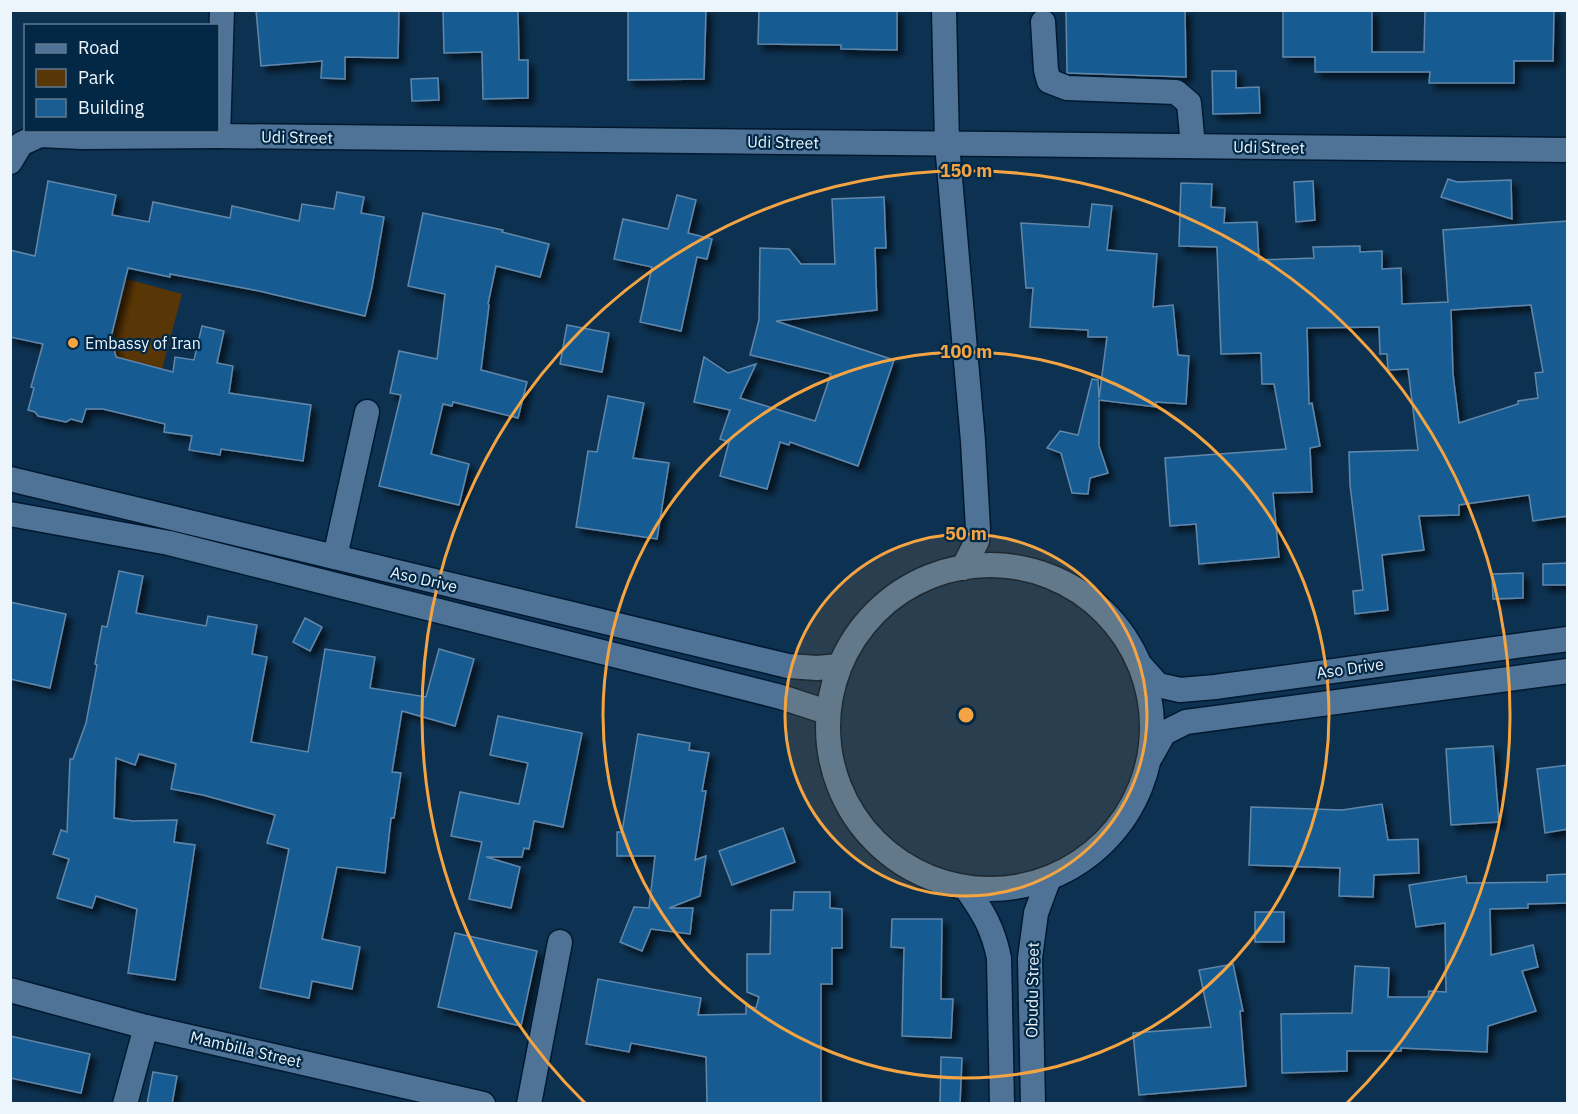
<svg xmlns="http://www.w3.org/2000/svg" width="1578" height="1114" font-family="'IBM Plex Sans',sans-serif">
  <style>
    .green { fill: #593605 }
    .building { fill: #195c92; stroke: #6187aa; stroke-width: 1.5; fill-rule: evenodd; filter: url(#shadow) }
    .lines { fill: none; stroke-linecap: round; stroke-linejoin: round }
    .minor-casing { stroke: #001930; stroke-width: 27 }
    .minor { stroke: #4e7396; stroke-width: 24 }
    .ring { fill: none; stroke: #f4a443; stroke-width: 3 }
    .poi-dot { fill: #f4a443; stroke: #022846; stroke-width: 2 }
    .labels { text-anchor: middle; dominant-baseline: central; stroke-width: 4.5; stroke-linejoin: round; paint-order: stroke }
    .street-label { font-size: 16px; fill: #ecf5fc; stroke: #022846 }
    .poi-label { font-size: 16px; fill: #ecf5fc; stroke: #022846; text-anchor: start }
    .centre { fill: #f4a443; stroke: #022846; stroke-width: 3 }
    .ring-label { font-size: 18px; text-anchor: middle; font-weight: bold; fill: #f4a443; stroke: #022846; stroke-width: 4.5; stroke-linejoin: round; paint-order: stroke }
  </style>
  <defs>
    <filter id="shadow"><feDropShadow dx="5.5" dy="5.5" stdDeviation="3" flood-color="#0009"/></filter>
  </defs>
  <rect width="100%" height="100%" fill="#0d3251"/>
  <path class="green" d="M86,268L182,294L149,418L153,366L130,361L54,364L39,359L42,339L111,336L123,287L100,281Z"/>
  <g class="building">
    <path d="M256,10H399L398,58L345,57V79L321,78L322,61L261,66Z"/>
    <path d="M443,10H518L519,60H528V98L483,99L482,52L444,53Z"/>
    <path d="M628,10H706L704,79L628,80Z"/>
    <path d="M759,10H897V50L841,49V45L758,44Z"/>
    <path d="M1066,10H1185L1186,77L1067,73Z"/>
    <path d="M1283,10H1372V52H1424L1425,10H1554L1553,61H1514V83H1429L1430,72H1315V57H1283Z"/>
    <path d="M1212,71H1236V88L1259,87L1260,113L1213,114Z"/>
    <path d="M438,78L439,100L412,101L411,79Z"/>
    <path d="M1448,179L1457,182L1511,180L1512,219L1441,197Z"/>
    <path d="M48,181L116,195L112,215L149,222L153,202L230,218L232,206L299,221L302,204L334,209L337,192L364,197L361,213L384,217L372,287L365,316L259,291L170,274V277L128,268L111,337L116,357L173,372L175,357L194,360L202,326L224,331L217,363L233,366L229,393L311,405L303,461L221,449L220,455L189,450L192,436L164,432L165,424L103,409H86L82,422L71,419L66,422L38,416L35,412L28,410L34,388L31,387L43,344L10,337V250L35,256Z"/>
    <path d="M1313,181L1315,220L1296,222L1294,182Z"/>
    <path d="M1181,183L1212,184L1211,207L1225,208L1224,223L1257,222L1259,260L1314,258L1313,247L1360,246V252L1382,251V269L1401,268L1402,304L1448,302L1443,230L1568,221V516L1533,521L1529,495L1459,505V515L1419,516L1424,550L1382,555L1388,610L1355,614L1353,591L1363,590L1350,485L1349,452L1418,450L1408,369L1388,370L1387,354H1380L1379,327L1307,328L1309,404L1312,403L1320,446L1310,448L1312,492L1273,493L1279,557L1199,564L1196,524L1170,526L1165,458L1286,449L1274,384H1262L1261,353L1221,354L1217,247L1179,246ZM1531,305L1543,372L1535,373L1538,398L1518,401V404L1459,423L1453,374L1451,310Z"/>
    <path d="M677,195L696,200L688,233L712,239L707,259L697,257L681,331L640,322L652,267L614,259L623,219L668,229Z"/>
    <path d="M884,197L886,248H875L877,310L776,321L894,360L858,466L790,442L789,445L780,442L767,489L720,476L729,442L720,439L730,410L694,402L704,357L728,373L756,364L740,398L815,421L831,374L750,355L759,320L760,248L789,249L801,264H835L832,199Z"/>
    <path d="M1092,204L1112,206L1107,250L1157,254L1153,307L1173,305L1178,355L1189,356L1186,404L1156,402V407L1099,400V446L1108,473L1090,478L1088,494L1072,493L1061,453L1047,448L1060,431L1078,435L1092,379L1098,380L1099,398L1107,337H1088V330L1030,327L1033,288H1026L1021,223L1089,227Z"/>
    <path d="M423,213L503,230L502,232L549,244L540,277L496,266L488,304L489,305L481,370L527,382L518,418L453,402L452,406L443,404L431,454L469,464L459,505L379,486L401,395L390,393L399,351L437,359L445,294L408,286Z"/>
    <path d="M567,325L609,333L602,372L560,364Z"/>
    <path d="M608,396L644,403L633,458L669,463L657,539L576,527L588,451L597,452Z"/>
    <path d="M1568,563V585H1543V564Z"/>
    <path d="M119,571L143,576L136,613L206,626L208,616L257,625L252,654L267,657L251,742L308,752L325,649L375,657L370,688L426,697L439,649L474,659L455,726L402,711L392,772L401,773L394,818H391L385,873L337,867L322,939L360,947L352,989L312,981L309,998L260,988L289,849L267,843L275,815L203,795L171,789L176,764L139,754L135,765L116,758L114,818L133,821L177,820L174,842L195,845L175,980L128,973L137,909L96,896L92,908L57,898L69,859L53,854L61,830L67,832L70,759H73L86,723L97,665L95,664L102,626L107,627Z"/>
    <path d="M1523,573V598L1493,599L1492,574Z"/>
    <path d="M10,602L66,614L50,688L10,679Z"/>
    <path d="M305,618L322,627L310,651L293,642Z"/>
    <path d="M498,716L582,733L563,827L534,821L529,849L524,848L522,857H486L520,867L511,908L469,899L482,842L451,836L460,792L519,804L528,763L490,755Z"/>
    <path d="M638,734L690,743L689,750L709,753L702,791H706L695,860L706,856L700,896L669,908H693L690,934L651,929L642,951L620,942L634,907L649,908L655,856H617V832H622Z"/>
    <path d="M1493,746L1499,822L1451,825L1446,749Z"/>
    <path d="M1568,765V829L1545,833L1537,769Z"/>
    <path d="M1382,804L1388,840L1418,839L1419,873L1374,875L1373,897L1339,896L1340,868L1249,865L1251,807L1342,810Z"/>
    <path d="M783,828L795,862L732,885L719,851Z"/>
    <path d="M1568,874V903L1528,904V908L1490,909L1491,955L1533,945L1538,967L1522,971L1536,1011L1488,1026L1487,1052L1401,1048V1051H1347V1071L1282,1073L1281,1014L1352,1013L1355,966L1389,968L1388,997H1428L1429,991L1446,992L1445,923L1416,927L1409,885L1466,876L1467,883L1547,882V875Z"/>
    <path d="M794,892H830V908L842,909V948H832V984H821V1104H707L706,1057L631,1043L629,1052L586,1044L598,979L701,998L698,1015L746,1014V1006L756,1008L759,997L747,992V954H770L771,910H793Z"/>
    <rect x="1255" y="912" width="29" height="30"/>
    <path d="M892,919H942L941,999H953L951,1038L902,1036L904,948L891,947Z"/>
    <path d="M455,933L537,951L521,1026L438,1007Z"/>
    <path d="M1233,964L1243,1011H1240L1246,1086L1139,1095L1133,1033L1211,1027L1199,970Z"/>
    <path d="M10,1036L90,1054L81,1093L10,1078Z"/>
    <path d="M941,1057L962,1058L960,1104H940Z"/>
    <path d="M153,1072L177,1076L172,1104H147Z"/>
  </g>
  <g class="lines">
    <defs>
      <g id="minor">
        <path d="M944,10L947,144L973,441L978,529L977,541L963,568"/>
        <path d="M1043,22L1046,70L1049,81L1067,88L1176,92L1189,103L1193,146"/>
        <path d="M218,136L222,10"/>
        <path d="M10,162L21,144L40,135L82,137L218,136L1568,150"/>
        <path d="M10,479L788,666L817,668L839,666"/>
        <path d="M10,514L169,543L781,697L827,712"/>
        <path d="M335,557L367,412"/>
        <circle cx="990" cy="727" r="162"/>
        <path d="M1141,666L1158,685L1180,690L1215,687L1568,639"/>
        <path d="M1151,756L1164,733L1186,722L1568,671"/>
        <path d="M966,888C983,912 993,928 999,958L1002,1104"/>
        <path d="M10,990L146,1027L483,1104"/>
        <path d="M125,1104L146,1027"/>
        <path d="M529,1104L560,942"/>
        <path d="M1033,1104L1030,958L1036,913L1049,878"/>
      </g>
    </defs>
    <use href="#minor" class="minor-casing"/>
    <use href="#minor" class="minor"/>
  </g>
  <circle cx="966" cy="715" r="181" fill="#f4a443" fill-opacity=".12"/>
  <g class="ring">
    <circle cx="966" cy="715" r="181"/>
    <circle cx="966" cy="715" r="363"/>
    <path d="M585 1103A544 544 0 1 1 1347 1103"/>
  </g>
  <circle class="poi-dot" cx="73" cy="343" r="6"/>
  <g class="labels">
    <g class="street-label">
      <text transform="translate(297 137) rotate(1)">Udi Street</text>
      <text transform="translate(783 142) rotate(1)">Udi Street</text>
      <text transform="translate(1269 147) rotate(1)">Udi Street</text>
      <text transform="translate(424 579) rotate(13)">Aso Drive</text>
      <text transform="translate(1350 668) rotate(-8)">Aso Drive</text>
      <text transform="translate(1032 990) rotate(-89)">Obudu Street</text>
      <text transform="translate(246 1049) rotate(13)">Mambilla Street</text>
    </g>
    <g class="poi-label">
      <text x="85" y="343">Embassy of Iran</text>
    </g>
  </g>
  <circle cx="966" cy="715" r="9" class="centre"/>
  <g class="ring-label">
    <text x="966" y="177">150 m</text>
    <text x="966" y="358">100 m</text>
    <text x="966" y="540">50 m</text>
  </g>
  <rect width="1578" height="1114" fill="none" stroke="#ecf5fc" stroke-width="24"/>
  <rect x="24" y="24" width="195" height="108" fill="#022846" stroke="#607a8f" stroke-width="1.5"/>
  <rect x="36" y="44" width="30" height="9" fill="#4e7396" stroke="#607a8f" stroke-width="1.5"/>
  <text x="78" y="54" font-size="18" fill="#ecf5fc">Road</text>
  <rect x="36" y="69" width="30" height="18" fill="#593605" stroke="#607a8f" stroke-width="1.5"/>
  <text x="78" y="84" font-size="18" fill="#ecf5fc">Park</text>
  <rect x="36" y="99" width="30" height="18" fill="#195c92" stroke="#607a8f" stroke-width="1.5"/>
  <text x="78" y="114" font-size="18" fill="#ecf5fc">Building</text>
</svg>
